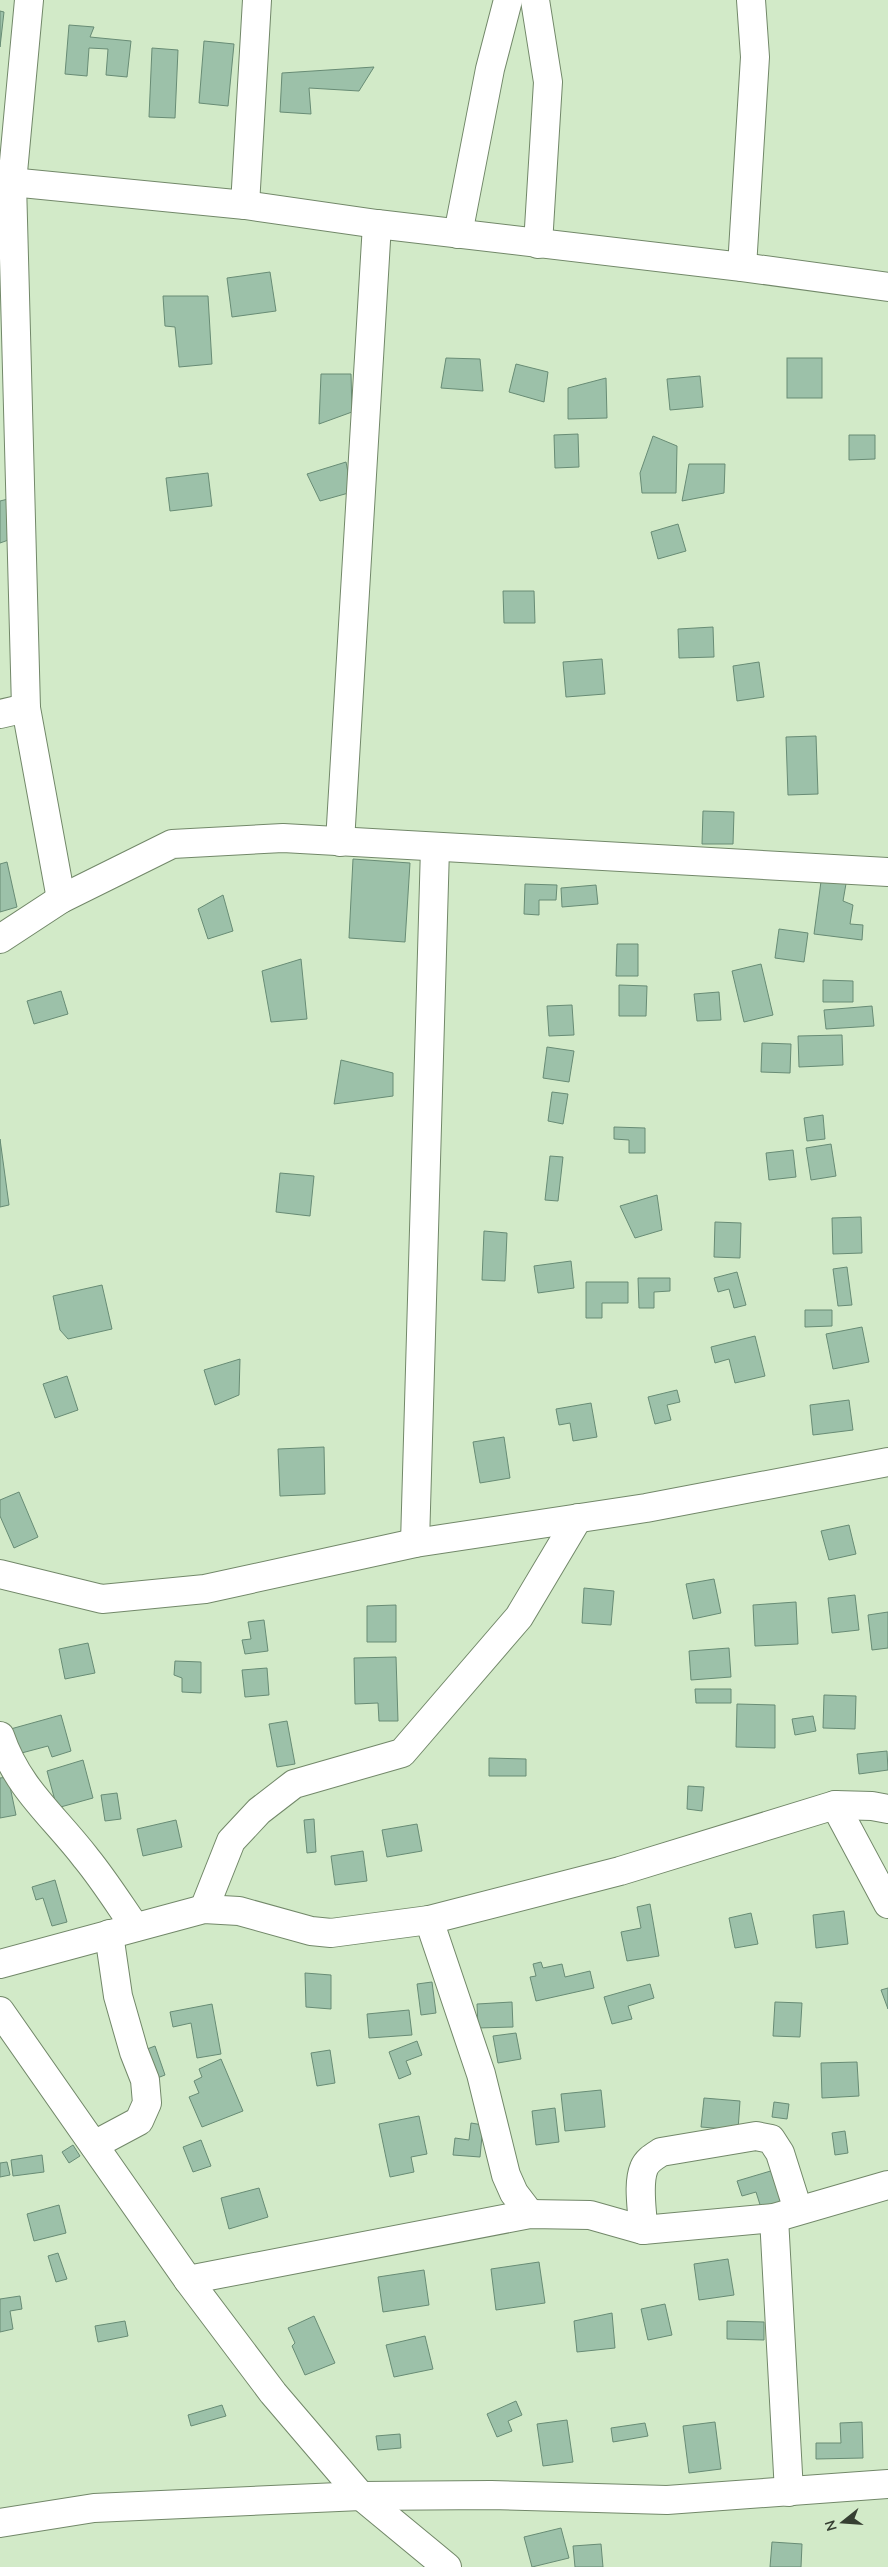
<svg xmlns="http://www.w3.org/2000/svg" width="888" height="2567" font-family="'Nunito Sans',sans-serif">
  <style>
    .building { fill: #9cc1a9; stroke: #688c75 }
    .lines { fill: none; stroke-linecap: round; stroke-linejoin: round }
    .street-casing { stroke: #728869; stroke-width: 30 }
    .street { stroke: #fff; stroke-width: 28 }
  </style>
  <rect width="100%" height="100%" fill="#d2eac8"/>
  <g class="building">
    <path d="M0,11L4,12L0,47Z"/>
    <path d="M69,25L94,27L90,37L131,41L127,77L106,75L108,49L89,48L87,76L65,74Z"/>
    <path d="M204,41L234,44L228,106L199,103Z"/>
    <path d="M152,48L178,50L175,118L149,117Z"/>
    <path d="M374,67L359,91L309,88L311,114L280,112L282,73Z"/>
    <path d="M270,272L276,311L232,317L227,278Z"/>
    <path d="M163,296H208L212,364L179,367L175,327L165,326Z"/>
    <path d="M446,358L480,359L483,391L441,388Z"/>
    <rect x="787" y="358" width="35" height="40"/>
    <path d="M516,364L548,372L544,402L509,392Z"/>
    <path d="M321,374H351L352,412L319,424Z"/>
    <path d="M700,376L703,407L670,410L667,379Z"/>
    <path d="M606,378L607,418L568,419V388Z"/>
    <path d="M578,434L579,467L555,468L554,435Z"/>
    <path d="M849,435H875V459L849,460Z"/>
    <path d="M653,436L677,446L676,493H642L640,473Z"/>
    <path d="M346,462L352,492L320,501L307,474Z"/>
    <path d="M689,464H725L724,493L682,501Z"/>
    <path d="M208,473L212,506L170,511L166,478Z"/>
    <path d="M8,499L14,538L0,543V501Z"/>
    <path d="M678,524L686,551L658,559L651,532Z"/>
    <path d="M503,591H534L535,623H504Z"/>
    <path d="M713,627L714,657L679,658L678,629Z"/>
    <path d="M602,659L605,694L566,697L563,662Z"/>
    <path d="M759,662L764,697L737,701L733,666Z"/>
    <path d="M816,736L818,794L788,795L786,737Z"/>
    <path d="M703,811L734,812L733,844H702Z"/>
    <path d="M353,859L410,863L405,942L349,938Z"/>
    <path d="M7,862L17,907L0,912V864Z"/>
    <path d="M822,874L847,878L843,901L853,905L850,924L863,925L862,940L814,934Z"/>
    <path d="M525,884L557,885L556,900H539V915L524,914Z"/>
    <path d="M596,885L598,904L562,907L561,888Z"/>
    <path d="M223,895L233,931L208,939L198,909Z"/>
    <path d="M779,929L808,933L804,962L775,958Z"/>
    <path d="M617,944H638V976H616Z"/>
    <path d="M301,959L307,1019L271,1022L262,971Z"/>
    <path d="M761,964L773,1015L744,1022L732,971Z"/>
    <path d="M823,980L853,981V1002H823Z"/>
    <path d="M619,985L647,986L646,1016H619Z"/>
    <path d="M61,991L68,1014L34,1024L27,1001Z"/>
    <path d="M719,992L721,1020L697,1021L694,994Z"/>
    <path d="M572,1005L574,1035L549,1036L547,1006Z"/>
    <path d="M872,1006L874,1026L826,1029L824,1010Z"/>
    <path d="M842,1035L843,1065L799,1067L798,1036Z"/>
    <path d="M762,1043L791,1044L790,1073L761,1072Z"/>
    <path d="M547,1047L574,1051L569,1082L543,1078Z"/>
    <path d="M341,1060L393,1073V1096L334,1104Z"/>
    <path d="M552,1092L568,1094L563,1124L548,1121Z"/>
    <path d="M823,1115L825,1139L807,1141L804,1118Z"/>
    <path d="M614,1127L645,1128V1153H629V1140L614,1139Z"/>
    <path d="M0,1139L9,1205L0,1207Z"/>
    <path d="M831,1144L836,1176L811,1180L806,1148Z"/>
    <path d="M793,1150L796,1177L769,1180L766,1153Z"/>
    <path d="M550,1156L563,1157L558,1201L545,1200Z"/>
    <path d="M280,1173L314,1176L310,1216L276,1212Z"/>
    <path d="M657,1195L662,1230L635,1238L620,1206Z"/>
    <path d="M861,1217L862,1253L833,1254L832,1218Z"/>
    <path d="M715,1222L741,1223L740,1258L714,1257Z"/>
    <path d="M484,1231L507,1233L505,1281L482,1280Z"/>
    <path d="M571,1261L574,1288L538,1293L534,1266Z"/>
    <path d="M847,1267L852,1305L838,1306L833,1269Z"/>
    <path d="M737,1272L746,1305L734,1308L729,1289L718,1292L714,1278Z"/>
    <path d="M638,1278H670V1291L654,1292V1308H639Z"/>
    <path d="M586,1282H628V1303H602V1318H586Z"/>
    <path d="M102,1285L112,1329L68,1339L60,1330L53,1296Z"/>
    <path d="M805,1310H832V1326L805,1327Z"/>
    <path d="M862,1327L869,1362L833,1369L826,1334Z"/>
    <path d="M755,1336L765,1376L735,1383L729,1359L715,1363L711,1347Z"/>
    <path d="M240,1359L239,1395L215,1405L204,1370Z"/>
    <path d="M67,1376L78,1410L55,1418L43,1384Z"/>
    <path d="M677,1390L680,1402L667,1405L671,1420L655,1424L648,1397Z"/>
    <path d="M849,1400L853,1430L813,1435L810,1405Z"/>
    <path d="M591,1403L597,1437L573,1441L570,1423L559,1425L556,1409Z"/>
    <path d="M504,1437L510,1478L480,1483L473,1442Z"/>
    <path d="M324,1447L325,1494L280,1496L278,1449Z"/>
    <path d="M19,1492L38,1537L14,1548L0,1516V1500Z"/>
    <path d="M849,1525L856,1554L829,1560L821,1531Z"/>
    <path d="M714,1579L721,1613L693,1619L686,1584Z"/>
    <path d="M584,1588L614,1591L611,1625L582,1623Z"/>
    <path d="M855,1595L859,1630L832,1633L828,1598Z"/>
    <path d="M796,1602L798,1644L755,1646L753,1605Z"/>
    <path d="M396,1605V1642H367V1606Z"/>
    <path d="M888,1612V1648L872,1650L868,1615Z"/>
    <path d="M264,1620L268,1651L245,1654L242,1640L251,1639L248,1622Z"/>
    <path d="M88,1643L95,1673L65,1679L59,1649Z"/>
    <path d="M729,1648L731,1677L691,1680L689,1651Z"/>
    <path d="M396,1657L398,1721H379L378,1703L355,1704L354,1658Z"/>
    <path d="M175,1661L201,1662V1693L182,1692V1678L174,1675Z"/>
    <path d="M267,1668L269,1695L245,1697L242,1670Z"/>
    <path d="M695,1689H731V1703H696Z"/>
    <path d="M824,1695L856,1696L855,1729L823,1728Z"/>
    <path d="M737,1704L775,1705V1748L736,1747Z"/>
    <path d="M61,1715L71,1751L52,1757L48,1746L14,1755L7,1730Z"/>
    <path d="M813,1716L816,1731L795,1735L792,1719Z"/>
    <path d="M287,1721L295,1764L277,1767L269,1724Z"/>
    <path d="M887,1751L888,1770L859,1774L857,1754Z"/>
    <path d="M489,1758L526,1759V1776H489Z"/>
    <path d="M83,1760L93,1798L57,1808L47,1771Z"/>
    <path d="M8,1777L16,1815L0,1818V1778Z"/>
    <path d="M688,1786L704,1787L702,1811L687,1809Z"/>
    <path d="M117,1793L121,1819L105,1821L101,1795Z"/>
    <path d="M314,1819L316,1852L307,1853L304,1820Z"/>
    <path d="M176,1820L182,1847L143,1856L137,1829Z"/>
    <path d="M417,1824L422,1851L387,1857L382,1830Z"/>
    <path d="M363,1851L367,1881L335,1885L331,1856Z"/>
    <path d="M55,1880L67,1922L52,1926L43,1898L36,1900L32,1887Z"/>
    <path d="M650,1904L659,1956L627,1961L621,1932L641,1928L637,1907Z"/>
    <path d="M844,1911L848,1944L816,1948L813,1915Z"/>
    <path d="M751,1913L758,1944L735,1948L729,1918Z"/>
    <path d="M541,1962L543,1968L562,1964L565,1977L590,1971L594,1988L536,2001L530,1977L536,1976L533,1964Z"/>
    <path d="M305,1973L331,1975V2009L306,2007Z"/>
    <path d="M432,1982L436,2013L421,2015L417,1984Z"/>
    <path d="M650,1984L654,1998L628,2006L632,2019L612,2024L604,1997Z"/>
    <path d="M888,1988V2009L881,1990Z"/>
    <path d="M512,2002L513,2027L478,2028L477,2004Z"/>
    <path d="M775,2002L802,2003L800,2037L773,2036Z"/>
    <path d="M212,2004L221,2054L197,2058L191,2023L173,2027L170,2012Z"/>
    <path d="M409,2010L412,2035L369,2038L367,2014Z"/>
    <path d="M516,2033L521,2059L498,2063L493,2036Z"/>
    <path d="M417,2041L422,2055L406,2061L411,2074L399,2079L389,2052Z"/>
    <path d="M155,2046L165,2075L152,2080L142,2051Z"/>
    <path d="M330,2050L335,2083L317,2086L311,2053Z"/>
    <path d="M221,2059L243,2111L202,2127L189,2097L199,2093L194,2081L202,2077L199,2069Z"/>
    <path d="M857,2062L859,2096L822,2098L821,2063Z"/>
    <path d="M601,2090L605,2127L565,2131L561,2094Z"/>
    <path d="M704,2098L740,2101L738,2130L701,2127Z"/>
    <path d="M774,2102L789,2104L787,2119L772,2117Z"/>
    <path d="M555,2108L559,2142L536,2145L532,2111Z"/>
    <path d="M419,2116L427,2154L411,2157L414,2172L390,2177L379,2124Z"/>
    <path d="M471,2123L483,2125L480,2157L453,2155L455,2138L469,2140Z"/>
    <path d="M845,2131L848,2153L835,2155L832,2133Z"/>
    <path d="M201,2140L211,2166L193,2172L183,2147Z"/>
    <path d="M73,2145L80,2156L69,2163L62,2152Z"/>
    <path d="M42,2155L44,2172L13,2176L11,2160Z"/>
    <path d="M7,2162L10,2175L0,2177V2163Z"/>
    <path d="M774,2170L785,2204L762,2211L756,2192L742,2196L737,2181Z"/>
    <path d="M259,2188L268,2217L229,2229L221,2198Z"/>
    <path d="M59,2205L66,2233L34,2241L27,2214Z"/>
    <path d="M58,2253L67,2279L56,2282L48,2256Z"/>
    <path d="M728,2259L734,2295L699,2300L694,2264Z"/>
    <path d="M539,2262L545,2303L496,2310L491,2269Z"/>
    <path d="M424,2270L429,2305L383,2312L378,2277Z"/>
    <path d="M20,2296L22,2309L10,2311L13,2329L0,2332V2299Z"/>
    <path d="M665,2304L672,2335L648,2340L641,2309Z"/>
    <path d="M612,2313L615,2348L577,2352L574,2321Z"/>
    <path d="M314,2316L335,2363L305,2375L292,2346L295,2343L288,2328Z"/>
    <path d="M125,2321L128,2336L98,2342L95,2326Z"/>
    <path d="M727,2321L764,2322V2340L727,2339Z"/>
    <path d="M425,2336L433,2369L394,2377L386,2345Z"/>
    <path d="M516,2401L522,2415L508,2421L512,2431L497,2437L487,2414Z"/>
    <path d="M222,2405L226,2416L191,2426L188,2415Z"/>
    <path d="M567,2420L573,2462L543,2466L537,2424Z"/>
    <path d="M715,2422L721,2469L689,2473L683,2426Z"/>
    <path d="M862,2422L863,2458L816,2459V2443H841L840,2423Z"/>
    <path d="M645,2423L648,2436L613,2442L611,2428Z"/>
    <path d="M400,2434L401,2448L378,2450L376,2436Z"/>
    <path d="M561,2528L569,2558L532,2567L524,2537Z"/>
    <path d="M772,2542L802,2544L801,2567H770Z"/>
    <path d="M601,2544L603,2567H575L573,2546Z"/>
  </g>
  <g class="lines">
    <defs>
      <g id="street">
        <path d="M29,0L12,183L26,708L61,899"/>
        <path d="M535,0L548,82L538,244"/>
        <path d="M0,181L245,205L377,224L742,267L888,287"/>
        <path d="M245,205L257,0"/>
        <path d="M458,234L490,69L508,0"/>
        <path d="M742,267L755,57L751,0"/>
        <path d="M0,714L26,708"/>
        <path d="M340,842L377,224"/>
        <path d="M0,939L61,899L172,844L283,838L888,872"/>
        <path d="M415,1543L435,848"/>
        <path d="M0,1574L102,1599L205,1589L415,1543L646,1508L888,1462"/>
        <path d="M0,1736C18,1789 53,1815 86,1858C104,1880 119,1904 135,1927"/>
        <path d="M835,1805L888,1904"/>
        <path d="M204,1909L231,1841L259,1811L294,1784L402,1753L519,1617L578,1518"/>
        <path d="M429,1920L481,2074L506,2175L514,2193L530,2214"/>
        <path d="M0,1964L204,1909L239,1911L311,1931L331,1933L429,1920L620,1871L835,1805L872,1806L888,1809"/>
        <path d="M0,2011L188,2280L273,2393L361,2496L447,2567"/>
        <path d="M94,2145L139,2121L147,2103L145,2080L134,2052L118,1996L109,1934"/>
        <path d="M774,2218L789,2492"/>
        <path d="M643,2230C643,2212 637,2185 644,2168C647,2160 655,2156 661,2152L756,2136L771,2139L780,2153L798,2210"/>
        <path d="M188,2280L530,2214L590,2215L643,2230L774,2218L888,2185"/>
        <path d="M0,2523L94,2508L361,2496L491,2495L667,2500L888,2484"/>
      </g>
    </defs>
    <use href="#street" class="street-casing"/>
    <use href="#street" class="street"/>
  </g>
  <g transform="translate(843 2522) rotate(253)" stroke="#d2eac8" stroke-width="4" paint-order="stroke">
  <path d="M0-4L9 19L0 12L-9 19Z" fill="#363f32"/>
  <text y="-8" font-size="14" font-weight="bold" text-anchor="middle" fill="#363f32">N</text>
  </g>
</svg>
